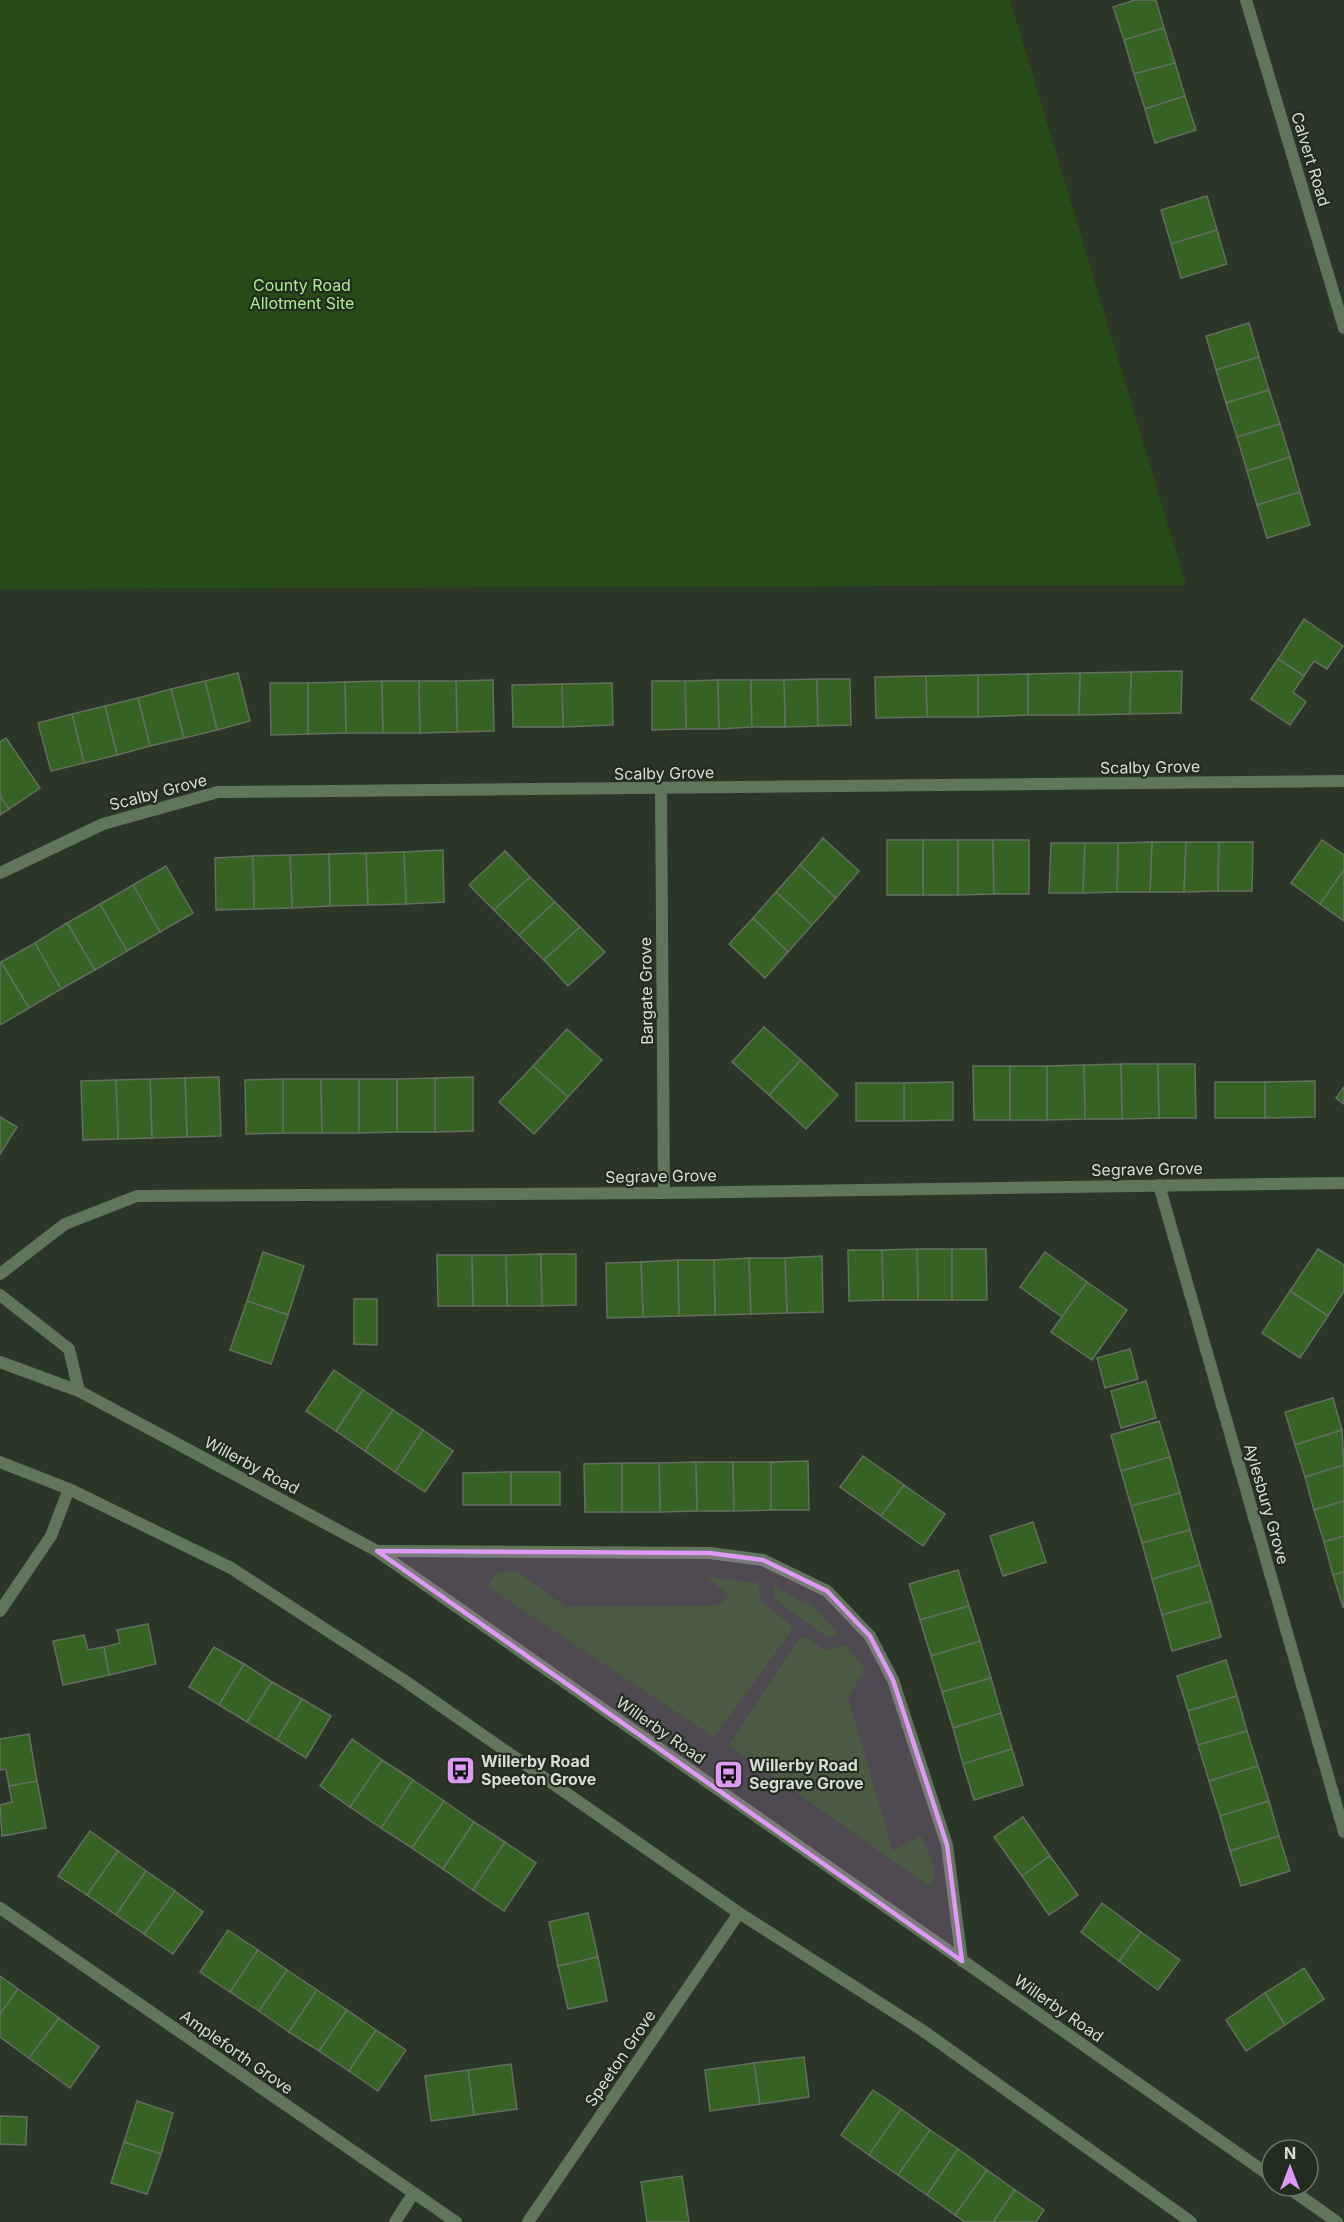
<svg xmlns="http://www.w3.org/2000/svg" width="1344" height="2222" font-family="Inter,sans-serif">
  <style>
    .green { fill: #274c17 }
    .building { fill: #366224; stroke: #636f5f; stroke-width: 1.5 }
    .lines { fill: none; stroke-linecap: round; stroke-linejoin: round }
    .minor { stroke: #61755a; stroke-width: 12 }
    .tertiary { stroke: #61755a; stroke-width: 12 }
    .marked { fill: #dd99f3; fill-opacity: 0.2; stroke: #dd99f3; stroke-width: 4.5; stroke-linejoin: round }
    .labels { text-anchor: middle; dominant-baseline: central; stroke-width: 4.5; stroke-linejoin: round; paint-order: stroke }
    .street-label { font-size: 16px; fill: #d7ddd4; stroke: #222c1f }
    .park-label { font-size: 16px; fill: #abeb93; stroke: #222c1f }
    .poi-label { font-size: 16px; font-weight: bold; fill: #d7ddd4; stroke: #222c1f; text-anchor: start }
  </style>
  <rect width="100%" height="100%" fill="#2c3628"/>
  <g class="green">
    <path d="M0,0H1010L1186,585L0,589Z"/>
    <path d="M506,1571L518,1572L566,1607L719,1605L729,1595L707,1577L758,1583L762,1603L790,1624L792,1630L714,1737L488,1587L496,1573Z"/>
    <path d="M774,1586L805,1604L809,1601L839,1634L827,1637L775,1599Z"/>
    <path d="M806,1637L826,1651L846,1645L865,1669L848,1698L893,1851L921,1836C927,1851 942,1872 929,1886L729,1745L799,1639Z"/>
  </g>
  <g class="building">
    <path d="M1135,0H1156L1164,28L1124,40L1113,7Z"/>
    <path d="M1164,28L1175,63L1134,74L1124,40Z"/>
    <path d="M1175,63L1185,96L1145,109L1134,74Z"/>
    <path d="M1185,96L1196,130L1155,143L1145,109Z"/>
    <path d="M1207,196L1217,230L1171,244L1161,210Z"/>
    <path d="M1217,230L1227,264L1181,278L1171,244Z"/>
    <path d="M1249,323L1259,357L1216,370L1206,336Z"/>
    <path d="M1259,357L1269,390L1226,403L1216,370Z"/>
    <path d="M1269,390L1280,424L1237,437L1226,403Z"/>
    <path d="M1280,424L1290,457L1247,471L1237,437Z"/>
    <path d="M1290,457L1300,492L1257,505L1247,471Z"/>
    <path d="M1300,492L1310,525L1267,538L1257,505Z"/>
    <path d="M1304,619L1343,646L1327,669L1314,661L1304,676L1278,659Z"/>
    <path d="M1278,659L1304,676L1293,692L1306,702L1290,725L1251,699Z"/>
    <path d="M1182,671L1181,713L1130,714L1131,672Z"/>
    <path d="M1131,672L1130,714L1079,715L1080,673Z"/>
    <path d="M238,673L250,721L217,730L205,681Z"/>
    <path d="M1080,673L1079,715H1028V674Z"/>
    <path d="M1028,674V715L978,717V675Z"/>
    <path d="M978,675V717H927L926,676Z"/>
    <path d="M926,676L927,717L876,718L875,677Z"/>
    <path d="M817,679L818,726L785,727L784,680Z"/>
    <path d="M817,679H850L851,725L818,726Z"/>
    <path d="M493,680L494,731L457,732L456,681Z"/>
    <path d="M718,680L719,729H686L685,681Z"/>
    <path d="M718,680H751L752,727L719,729Z"/>
    <path d="M751,680H784L785,727H752Z"/>
    <path d="M205,681L217,730L184,738L171,689Z"/>
    <path d="M382,681L383,733H346L345,682Z"/>
    <path d="M382,681H419L420,733H383Z"/>
    <path d="M419,681H456L457,732L420,733Z"/>
    <path d="M652,681H685L686,729L652,730Z"/>
    <path d="M345,682L346,733L308,734V683Z"/>
    <path d="M270,683H308V734L271,735Z"/>
    <path d="M612,683L613,725L563,727L562,684Z"/>
    <path d="M562,684L563,727H513L512,685Z"/>
    <path d="M171,689L184,738L150,746L138,698Z"/>
    <path d="M138,698L150,746L117,755L105,706Z"/>
    <path d="M105,706L117,755L84,763L72,714Z"/>
    <path d="M72,714L84,763L51,771L38,723Z"/>
    <path d="M6,738L40,788L9,809L0,796V742Z"/>
    <path d="M0,796L9,809L0,815Z"/>
    <path d="M823,838L859,871L836,898L800,865Z"/>
    <rect x="887" y="840" width="36" height="55"/>
    <rect x="923" y="840" width="35" height="55"/>
    <path d="M958,840H993L994,894L958,895Z"/>
    <path d="M993,840H1029V894H994Z"/>
    <path d="M1322,840L1344,855V870L1320,904L1291,883Z"/>
    <path d="M1152,842H1186L1184,892H1150Z"/>
    <path d="M1152,842L1150,892H1117L1118,843Z"/>
    <path d="M1186,842H1219L1218,891L1184,892Z"/>
    <path d="M1219,842H1253L1252,891H1218Z"/>
    <path d="M1051,843H1085L1083,893H1049Z"/>
    <path d="M1085,843H1118L1117,892L1083,893Z"/>
    <path d="M443,850L444,902L406,904L404,852Z"/>
    <path d="M505,851L530,877L494,910L469,885Z"/>
    <path d="M404,852L406,904L368,905L366,853Z"/>
    <path d="M366,853L368,905L330,906L329,854Z"/>
    <path d="M329,854L330,906L292,908L290,855Z"/>
    <path d="M290,855L292,908L254,909L253,856Z"/>
    <path d="M253,856L254,909L216,910L215,858Z"/>
    <path d="M800,865L836,898L812,925L776,892Z"/>
    <path d="M166,866L193,913L160,932L133,885Z"/>
    <path d="M1344,870V921L1320,904Z"/>
    <path d="M530,877L555,902L519,935L494,910Z"/>
    <path d="M133,885L160,932L127,951L100,904Z"/>
    <path d="M776,892L812,925L788,952L753,918Z"/>
    <path d="M555,902L580,927L544,960L519,935Z"/>
    <path d="M100,904L127,951L95,970L67,923Z"/>
    <path d="M753,918L788,952L765,978L729,944Z"/>
    <path d="M67,923L95,970L61,989L35,943Z"/>
    <path d="M580,927L605,952L568,986L544,960Z"/>
    <path d="M35,943L61,989L29,1008L1,962Z"/>
    <path d="M1,962L29,1008L0,1025V963Z"/>
    <path d="M764,1027L801,1060L769,1095L732,1062Z"/>
    <path d="M567,1029L602,1060L568,1097L533,1066Z"/>
    <path d="M801,1060L838,1095L806,1129L769,1095Z"/>
    <path d="M1121,1064H1158L1159,1118L1122,1119Z"/>
    <path d="M1121,1064L1122,1119H1085L1084,1065Z"/>
    <path d="M1158,1064H1195L1196,1118H1159Z"/>
    <path d="M1084,1065L1085,1119L1047,1120V1066Z"/>
    <path d="M533,1066L568,1097L534,1134L499,1102Z"/>
    <path d="M973,1066H1010V1120H974Z"/>
    <rect x="1010" y="1066" width="37" height="54"/>
    <path d="M219,1077L221,1136L187,1137L185,1078Z"/>
    <path d="M473,1077V1131L435,1132V1078Z"/>
    <path d="M185,1078L187,1137L152,1138L150,1079Z"/>
    <path d="M435,1078V1132H397V1079Z"/>
    <path d="M150,1079L152,1138L118,1139L116,1080Z"/>
    <path d="M283,1079H321L322,1133H283Z"/>
    <path d="M283,1079V1133L246,1134L245,1080Z"/>
    <path d="M321,1079H359V1133H322Z"/>
    <path d="M359,1079H397V1132L359,1133Z"/>
    <path d="M116,1080L118,1139L83,1140L81,1081Z"/>
    <path d="M1315,1081V1117L1265,1118V1082Z"/>
    <path d="M953,1082V1120L904,1121V1083Z"/>
    <rect x="1215" y="1082" width="50" height="36"/>
    <rect x="856" y="1083" width="48" height="38"/>
    <path d="M1344,1087V1104L1336,1098Z"/>
    <path d="M0,1117L17,1127L0,1154Z"/>
    <path d="M917,1249H952V1300H918Z"/>
    <path d="M917,1249L918,1300H883L882,1250Z"/>
    <path d="M952,1249H986L987,1300H952Z"/>
    <path d="M1318,1249L1344,1265V1291L1328,1316L1290,1291Z"/>
    <path d="M848,1250H882L883,1300L849,1301Z"/>
    <path d="M263,1252L304,1266L288,1315L247,1301Z"/>
    <path d="M1045,1252L1087,1282L1062,1317L1020,1287Z"/>
    <path d="M541,1254L542,1306H507L506,1255Z"/>
    <path d="M541,1254H576V1305L542,1306Z"/>
    <path d="M437,1255H472L473,1306H438Z"/>
    <path d="M472,1255H506L507,1306H473Z"/>
    <path d="M822,1256L823,1312L787,1313L785,1258Z"/>
    <path d="M749,1258L751,1314L715,1315L714,1260Z"/>
    <path d="M749,1258H785L787,1313L751,1314Z"/>
    <path d="M678,1260L679,1316L643,1317L641,1262Z"/>
    <path d="M678,1260H714L715,1315L679,1316Z"/>
    <path d="M641,1262L643,1317L607,1318L606,1263Z"/>
    <path d="M1087,1282L1127,1310L1092,1360L1051,1332Z"/>
    <path d="M1290,1291L1328,1316L1300,1358L1262,1333Z"/>
    <path d="M354,1299H377V1345L354,1344Z"/>
    <path d="M247,1301L288,1315L271,1364L230,1350Z"/>
    <path d="M1130,1349L1138,1379L1105,1388L1097,1358Z"/>
    <path d="M334,1370L363,1390L336,1431L306,1411Z"/>
    <path d="M1146,1381L1156,1418L1121,1428L1111,1391Z"/>
    <path d="M363,1390L393,1410L365,1451L336,1431Z"/>
    <path d="M1333,1398L1342,1430L1295,1445L1285,1412Z"/>
    <path d="M393,1410L423,1430L395,1472L365,1451Z"/>
    <path d="M1159,1421L1170,1457L1121,1471L1111,1435Z"/>
    <path d="M423,1430L453,1451L425,1492L395,1472Z"/>
    <path d="M1342,1430L1344,1465L1305,1477L1295,1445Z"/>
    <path d="M863,1456L904,1485L881,1516L840,1487Z"/>
    <path d="M1170,1457L1180,1493L1131,1506L1121,1471Z"/>
    <path d="M808,1461L809,1510H771V1462Z"/>
    <path d="M696,1462L697,1511L660,1512L659,1463Z"/>
    <path d="M696,1462H733L734,1511H697Z"/>
    <path d="M733,1462H771V1510L734,1511Z"/>
    <path d="M622,1463V1512H585L584,1464Z"/>
    <path d="M622,1463H659L660,1512H622Z"/>
    <path d="M1344,1465V1501L1314,1510L1305,1477Z"/>
    <rect x="511" y="1472" width="49" height="33"/>
    <path d="M511,1472V1505H463V1473Z"/>
    <path d="M904,1485L945,1514L923,1546L881,1516Z"/>
    <path d="M1180,1493L1190,1530L1142,1543L1131,1506Z"/>
    <path d="M1344,1501V1536L1324,1542L1314,1510Z"/>
    <path d="M1033,1522L1046,1562L1003,1576L990,1536Z"/>
    <path d="M1190,1530L1200,1565L1152,1579L1142,1543Z"/>
    <path d="M1344,1536V1572L1333,1575L1324,1542Z"/>
    <path d="M1200,1565L1211,1601L1162,1615L1152,1579Z"/>
    <path d="M958,1570L969,1606L920,1620L909,1584Z"/>
    <path d="M1344,1572V1607H1343L1333,1575Z"/>
    <path d="M1211,1601L1221,1637L1172,1651L1162,1615Z"/>
    <path d="M969,1606L980,1641L931,1656L920,1620Z"/>
    <path d="M148,1624L156,1664L109,1675L104,1647L120,1643L117,1630Z"/>
    <path d="M84,1635L88,1650L104,1647L109,1675L63,1685L53,1641Z"/>
    <path d="M980,1641L991,1678L942,1692L931,1656Z"/>
    <path d="M214,1647L244,1664L219,1705L189,1687Z"/>
    <path d="M1226,1660L1237,1696L1188,1711L1177,1676Z"/>
    <path d="M244,1664L272,1682L247,1722L219,1705Z"/>
    <path d="M991,1678L1001,1713L953,1728L942,1692Z"/>
    <path d="M272,1682L302,1699L277,1740L247,1722Z"/>
    <path d="M1237,1696L1247,1731L1198,1745L1188,1711Z"/>
    <path d="M302,1699L331,1716L306,1758L277,1740Z"/>
    <path d="M1001,1713L1012,1749L963,1764L953,1728Z"/>
    <path d="M1247,1731L1258,1766L1209,1781L1198,1745Z"/>
    <path d="M29,1734L37,1781L9,1786L6,1769L0,1770V1739Z"/>
    <path d="M352,1739L382,1760L350,1807L320,1786Z"/>
    <path d="M1012,1749L1023,1785L974,1800L963,1764Z"/>
    <path d="M382,1760L413,1780L381,1828L350,1807Z"/>
    <path d="M1258,1766L1269,1801L1220,1816L1209,1781Z"/>
    <path d="M413,1780L444,1801L412,1848L381,1828Z"/>
    <path d="M37,1781L46,1828L2,1836L0,1805L12,1802L9,1786Z"/>
    <path d="M444,1801L474,1822L443,1869L412,1848Z"/>
    <path d="M1269,1801L1279,1836L1230,1851L1220,1816Z"/>
    <path d="M1023,1817L1050,1856L1022,1876L994,1837Z"/>
    <path d="M474,1822L505,1842L473,1890L443,1869Z"/>
    <path d="M90,1831L118,1851L87,1895L58,1876Z"/>
    <path d="M1279,1836L1290,1871L1241,1886L1230,1851Z"/>
    <path d="M505,1842L536,1863L504,1911L473,1890Z"/>
    <path d="M118,1851L146,1871L116,1915L87,1895Z"/>
    <path d="M1050,1856L1078,1895L1049,1915L1022,1876Z"/>
    <path d="M146,1871L175,1891L144,1934L116,1915Z"/>
    <path d="M175,1891L203,1912L173,1954L144,1934Z"/>
    <path d="M1102,1903L1141,1932L1119,1961L1081,1932Z"/>
    <path d="M588,1913L598,1957L558,1966L549,1922Z"/>
    <path d="M228,1930L258,1950L230,1992L200,1972Z"/>
    <path d="M1141,1932L1180,1960L1158,1990L1119,1961Z"/>
    <path d="M258,1950L287,1970L259,2011L230,1992Z"/>
    <path d="M598,1957L607,2001L568,2009L558,1966Z"/>
    <path d="M1304,1968L1324,1999L1285,2025L1265,1993Z"/>
    <path d="M287,1970L317,1990L289,2032L259,2011Z"/>
    <path d="M0,1976L18,1989L0,2014Z"/>
    <path d="M18,1989L59,2018L29,2058L0,2037V2014Z"/>
    <path d="M317,1990L347,2010L319,2051L289,2032Z"/>
    <path d="M1265,1993L1285,2025L1246,2051L1226,2020Z"/>
    <path d="M347,2010L376,2030L349,2071L319,2051Z"/>
    <path d="M59,2018L99,2047L70,2088L29,2058Z"/>
    <path d="M376,2030L406,2050L378,2091L349,2071Z"/>
    <path d="M804,2057L809,2097L760,2104L754,2063Z"/>
    <path d="M754,2063L760,2104L710,2111L705,2070Z"/>
    <path d="M511,2064L517,2109L474,2115L468,2070Z"/>
    <path d="M468,2070L474,2115L431,2121L425,2076Z"/>
    <path d="M873,2090L901,2109L869,2155L841,2135Z"/>
    <path d="M137,2101L173,2113L161,2154L124,2142Z"/>
    <path d="M901,2109L930,2130L898,2175L869,2155Z"/>
    <path d="M0,2116L27,2117L26,2145L0,2144Z"/>
    <path d="M930,2130L958,2149L927,2195L898,2175Z"/>
    <path d="M124,2142L161,2154L147,2194L111,2183Z"/>
    <path d="M958,2149L987,2170L955,2215L927,2195Z"/>
    <path d="M987,2170L1015,2190L993,2222H965L955,2215Z"/>
    <path d="M682,2176L689,2222H647L641,2182Z"/>
    <path d="M1015,2190L1044,2210L1036,2222H993Z"/>
  </g>
  <g class="lines">
    <g class="minor">
      <path d="M661,790L664,1193"/>
      <path d="M0,873L103,824L218,792L1344,781"/>
      <path d="M1159,1185L1344,1832"/>
      <path d="M0,1274L65,1224L137,1196L664,1193L1344,1183"/>
      <path d="M0,1295L69,1349L79,1391"/>
      <path d="M377,1551L710,1553L763,1560L827,1591L870,1636L893,1680L947,1845L962,1961"/>
      <path d="M0,1611L51,1536L69,1489"/>
      <path d="M0,1908L456,2222"/>
      <path d="M395,2222L413,2194"/>
      <path d="M528,2222L739,1913"/>
    </g>
    <g class="tertiary">
      <path d="M1246,0L1344,328"/>
      <path d="M0,1362L79,1391L377,1551L1272,2177"/>
      <path d="M0,1462L69,1489L231,1568L405,1681L739,1913L922,2030L1191,2222"/>
      <path d="M1286,2186L1337,2222"/>
    </g>
  </g>
  <path class="marked" d="M377,1551L710,1553L763,1560L827,1591L870,1636L893,1680L947,1845L962,1961Z"/>
  <defs>
    <symbol id="bus-square" viewBox="-11 -11 22 22"><rect x="-9" y="-9" width="18" height="18" rx="4" fill="#dd99f3" stroke="#222c1f"/><path d="M-5-6H5V4H4V6H2V4H-2V6H-4V4H-5ZM-3.5-4V0h7V-4ZM-3.5 1.2v1.5H-2V1.2ZM2 1.2v1.5H3.5V1.2Z" fill="#111"/></symbol>
  </defs>
  <g fill-rule="evenodd">
    <use href="#bus-square" x="444" y="1754" width="33" height="33"/>
    <use href="#bus-square" x="712" y="1758" width="33" height="33"/>
  </g>
  <g class="labels">
    <g class="street-label">
      <text transform="translate(1311 159) rotate(73)">Calvert Road</text>
      <text transform="translate(1150 767) rotate(-1)">Scalby Grove</text>
      <text transform="translate(664 773) rotate(-1)">Scalby Grove</text>
      <text transform="translate(158 792) rotate(-15)">Scalby Grove</text>
      <text transform="translate(646 991) rotate(-91)">Bargate Grove</text>
      <text transform="translate(1147 1169) rotate(-1)">Segrave Grove</text>
      <text transform="translate(661 1176) rotate(-1)">Segrave Grove</text>
      <text transform="translate(252 1465) rotate(28)">Willerby Road</text>
      <text transform="translate(1267 1504) rotate(74)">Aylesbury Grove</text>
      <text transform="translate(661 1730) rotate(35)">Willerby Road</text>
      <text transform="translate(1059 2008) rotate(35)">Willerby Road</text>
      <text transform="translate(237 2052) rotate(35)">Ampleforth Grove</text>
      <text transform="translate(620 2058) rotate(-56)">Speeton Grove</text>
    </g>
    <g class="park-label">
      <text x="302" y="285">County Road<tspan x="302" dy="18">Allotment Site</tspan></text>
    </g>
    <g class="poi-label">
      <text x="481" y="1761">Willerby Road<tspan x="481" dy="18">Speeton Grove</tspan></text>
      <text x="749" y="1765">Willerby Road<tspan x="749" dy="18">Segrave Grove</tspan></text>
    </g>
  </g>
  <g transform="translate(1290 2168)"><circle r="28" fill="#222c1f" stroke="#6a7367" stroke-width="1.5"/>
  <path d="M0-4.5L10 22L0 15L-10 22Z" fill="#dd99f3"/>
  <text y="-9" font-size="16" font-weight="bold" text-anchor="middle" fill="#d7ddd4">N</text>
  </g>
</svg>
